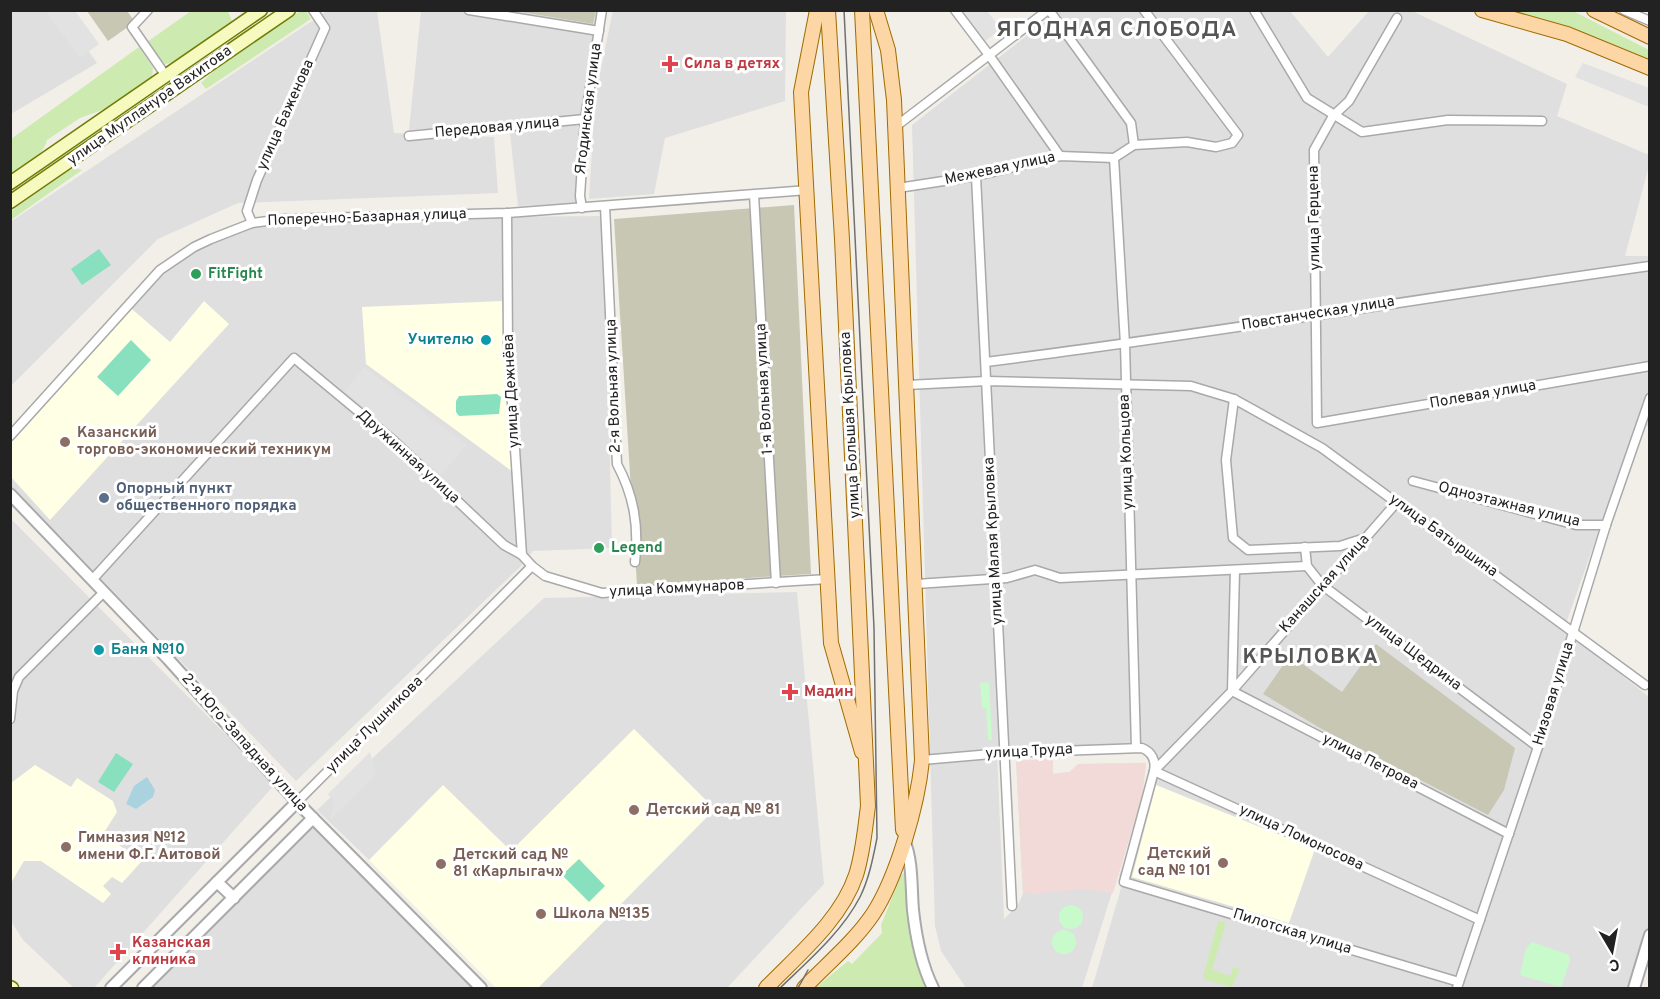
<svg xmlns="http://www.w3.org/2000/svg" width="1660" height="999" font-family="Overpass,sans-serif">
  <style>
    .residential { fill: #e0dfdf }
    .commercial { fill: #f2dad9 }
    .education { fill: #ffffe5 }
    .construction { fill: #c7c7b4 }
    .grass { fill: #cdebb0 }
    .park { fill: #c8facc }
    .pitch { fill: #88e0be }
    .parking { fill: #e2e2e2 }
    .water { fill: #aad3df }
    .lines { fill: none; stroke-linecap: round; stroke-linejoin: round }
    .minor-casing { stroke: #a9a9a9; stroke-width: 11 }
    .tertiary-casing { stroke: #a9a9a9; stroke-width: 14 }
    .secondary-casing { stroke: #707d05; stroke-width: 15 }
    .primary-casing { stroke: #a06b00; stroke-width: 16 }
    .minor { stroke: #fff; stroke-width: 8 }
    .tertiary { stroke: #fff; stroke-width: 10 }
    .secondary { stroke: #f7fabf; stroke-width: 12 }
    .primary { stroke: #fcd6a4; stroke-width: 14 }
    .tram { stroke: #707070; stroke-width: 1.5 }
    .health-dot { fill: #e0444e; stroke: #fff; stroke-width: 2 }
    .leisure-dot { fill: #2e9e5b; stroke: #fff; stroke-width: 2 }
    .culture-dot { fill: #0f9aa8; stroke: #fff; stroke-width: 2 }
    .education-dot { fill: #8d6e63; stroke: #fff; stroke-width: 2 }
    .service-dot { fill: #5c6f8a; stroke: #fff; stroke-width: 2 }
    .labels { text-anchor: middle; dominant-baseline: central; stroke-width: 6; stroke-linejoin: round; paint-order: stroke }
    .health-label { font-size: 15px; font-weight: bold; fill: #be3a42; stroke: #fff; text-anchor: start }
    .street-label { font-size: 15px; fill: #222; stroke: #fff }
    .leisure-label { font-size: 15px; font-weight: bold; fill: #27864d; stroke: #fff; text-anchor: start }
    .culture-label { font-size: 15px; font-weight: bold; fill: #0d838f; stroke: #fff; text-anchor: end }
    .education-label { font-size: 15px; font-weight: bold; fill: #785e54; stroke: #fff; text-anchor: start }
    .service-label { font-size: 15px; font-weight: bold; fill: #4e5e75; stroke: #fff; text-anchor: start }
    .district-label { font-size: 21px; font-weight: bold; letter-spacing: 1.5px; fill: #555; stroke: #fff }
  </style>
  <rect width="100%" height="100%" fill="#f2efe9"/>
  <g class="residential">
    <path d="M613,10L786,11L785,101L665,138L654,194L589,199L595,98Z"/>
    <path d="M1410,10L1567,84L1557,116L1649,155V166L1625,256H1649V427L1637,423L1564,629L1649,697V927L1631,988H1092L1124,878L1119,876L1157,771L1139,745L997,752L1004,919L1018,905L1023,894L1016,761L1053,759V774L1070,772L1078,764L1146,763L1142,797L1082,988H966L941,951L935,926L912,125L1047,20L1041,11H1290L1328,57L1369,11Z"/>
    <path d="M11,11H60L97,63L11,114Z"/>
    <path d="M327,11H377L394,133L494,137L498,193L238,203L158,239L11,386L10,222Z"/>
    <path d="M421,11H515L593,24L596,11H601L578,204L518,206L509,125L409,130Z"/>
    <path d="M604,216L612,548L533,551L520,567L296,781L11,485V444L159,268L267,219Z"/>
    <path d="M11,519L275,784L94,988H74L23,940L11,921Z"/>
    <path d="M797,592L824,884L727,988H503L317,810L544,598Z"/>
    <path d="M314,823L477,988H147Z"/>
  </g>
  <path class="commercial" d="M1053,759V774L1070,772L1078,764L1146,763L1142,797L1113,893L1084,889L1031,894L1023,891L1016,761Z"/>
  <g class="education">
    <path d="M204,301L229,324L50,520L11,477V443L132,309L170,342Z"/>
    <path d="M502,301L513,472L366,364L362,307Z"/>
    <path d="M634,729L715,809L538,988H496L369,860L443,785L511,851Z"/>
    <path d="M35,765L71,787L77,778L113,801L117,812L103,834L142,861L122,883L112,877L103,886L111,894L103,903L41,861H24L11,883V783Z"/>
    <path d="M1156,785L1315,849L1289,923L1132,877Z"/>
  </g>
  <g class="construction">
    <path d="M87,11H127L135,22L108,41Z"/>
    <path d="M515,11H596L593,24Z"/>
    <path d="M794,205L811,574L637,585L614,219Z"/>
    <path d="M1376,644L1515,748L1504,790L1488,815L1320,728L1263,694L1290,655L1342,692Z"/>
  </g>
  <g class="grass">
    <path d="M191,11H228L232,21L172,63L165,64L147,42Z"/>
    <path d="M300,11H306L311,19L206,89L201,83L218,67Z"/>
    <path d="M1508,11H1573L1649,50V61Z"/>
    <path d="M139,47L153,68L152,77L108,108L80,118L47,140C43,157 24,166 11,176V139Z"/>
    <path d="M76,168L82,170L11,220V211L70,170Z"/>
    <path d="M905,873L913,949L927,988H815L848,961L852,964L882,933L881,925L901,875Z"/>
    <path d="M1218,921L1226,923L1212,970L1231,976L1233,967L1240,969L1232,987L1205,980L1203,977Z"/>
  </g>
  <g class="park">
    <path d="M989,682L992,740H988L986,708H982L980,683Z"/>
    <circle cx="1071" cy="917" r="12"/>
    <circle cx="1064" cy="942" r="12"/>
    <path d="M1532,942L1569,955L1570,961L1561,987L1520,975L1526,948Z"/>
  </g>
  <g class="pitch">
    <path d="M99,249L111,265L82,285L71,269Z"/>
    <path d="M131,340L151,360L118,396L97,377Z"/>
    <path d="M497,394L501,397L499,414L459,416L456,412V401L459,396Z"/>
    <path d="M116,753L133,764L114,792L98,782Z"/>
    <path d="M579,859L605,886L589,902L562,875Z"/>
  </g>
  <g class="parking">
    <path d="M45,11H75L99,44L80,58Z"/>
    <path d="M959,11H987L1001,29L984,42Z"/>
    <path d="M1583,63L1649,88V107L1575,77Z"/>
    <path d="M364,367L467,445L441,475L345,392Z"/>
    <path d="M370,752L376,775L330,820L334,801L328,794Z"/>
  </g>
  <path class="water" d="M147,777L155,790L153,797L136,809L126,804L134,786Z"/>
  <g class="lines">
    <defs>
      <g id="minor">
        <path d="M148,10L132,27L166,76"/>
        <path d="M469,10L599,31"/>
        <path d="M955,10L989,55L1060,156"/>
        <path d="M1049,10L1131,123L1134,145"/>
        <path d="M1254,10L1307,98L1362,132L1448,120L1542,121"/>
        <path d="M1624,10L1650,21"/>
        <path d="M1397,18L1349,101L1333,116L1314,150L1317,423L1650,366"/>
        <path d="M895,127L1048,10"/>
        <path d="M409,136L585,119"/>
        <path d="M1114,158L1125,344L1136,747"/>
        <path d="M976,176L1012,906"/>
        <path d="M898,188L976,176L1060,156L1114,158L1134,145L1187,142L1216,147L1232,143L1238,135L1144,10"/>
        <path d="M754,195L776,583"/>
        <path d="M605,206L617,464C634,496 639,526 635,562"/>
        <path d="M582,208L580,196L585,119L602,10"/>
        <path d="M507,213L508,343L522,555L532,566L545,576L602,593L828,579"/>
        <path d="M252,223L247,211L257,180L325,28L313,10"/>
        <path d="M986,362C1208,334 1428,297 1650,266"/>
        <path d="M907,385L987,381L1191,386L1234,399L1322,448L1645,685"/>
        <path d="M1234,399L1226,460L1233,538L1248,550L1340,546L1365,538"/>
        <path d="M10,436L160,270L194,247L211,239L252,223L283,219L507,213L808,190"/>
        <path d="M1413,481L1576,525H1606"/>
        <path d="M1397,502L1232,691L1154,771L1124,882L1459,982"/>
        <path d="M1305,547L1307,566L1322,585L1538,747"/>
        <path d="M1235,570L1232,691L1509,834"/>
        <path d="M92,580L294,358L394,441L504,545L522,555"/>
        <path d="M916,584L1007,578L1035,570L1060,578L1307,566"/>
        <path d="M10,719L13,691L19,677L104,592"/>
        <path d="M922,760L1003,753L1142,748C1152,752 1156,761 1154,771L1480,920"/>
        <path d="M297,802L532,566"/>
        <path d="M1457,988L1538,747L1606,525L1650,398"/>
      </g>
      <g id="tertiary">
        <path d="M10,494L168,659L297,802L481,988"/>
        <path d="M904,840C913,862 911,887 913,910C916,938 921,964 933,988"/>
        <path d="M217,882L234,898"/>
        <path d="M111,988L297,802"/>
        <path d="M143,988L313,818"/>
        <path d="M1634,988L1650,935"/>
      </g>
      <g id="secondary">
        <path d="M10,183L261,10"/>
        <path d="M10,202L289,10"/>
        <path d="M10,987L12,988"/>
      </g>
      <g id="primary">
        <path d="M817,10L801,92L831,643L862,752"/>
        <path d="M862,10L903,830"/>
        <path d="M1482,10L1567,34L1650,68"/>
        <path d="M1594,10L1650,37"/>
        <path d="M766,988C798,955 841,920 856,875C863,853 865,829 868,806L842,239L828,10"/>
        <path d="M804,988C827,964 854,942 873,914C897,877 918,804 922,760L894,100L888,50L876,10"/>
      </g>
    </defs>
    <use href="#minor" class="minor-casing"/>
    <use href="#tertiary" class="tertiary-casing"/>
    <use href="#secondary" class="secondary-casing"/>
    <use href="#primary" class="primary-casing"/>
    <use href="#minor" class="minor"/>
    <use href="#tertiary" class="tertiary"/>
    <use href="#secondary" class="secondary"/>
    <use href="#primary" class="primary"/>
    <g class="tram">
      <path d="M780,988C808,961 842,932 860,897C869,879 873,858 877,838L874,628L844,10"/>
      <path d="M798,988L808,970"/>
    </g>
  </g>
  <g class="health-dot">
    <path d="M667 55h6v6h6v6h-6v6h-6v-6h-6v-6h6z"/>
    <path d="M787 683h6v6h6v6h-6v6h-6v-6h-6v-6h6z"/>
    <path d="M115 943h6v6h6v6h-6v6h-6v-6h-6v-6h6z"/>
  </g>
  <g class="leisure-dot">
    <circle cx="196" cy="274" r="6"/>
    <circle cx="599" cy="548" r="6"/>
  </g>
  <g class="culture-dot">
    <circle cx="486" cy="340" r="6"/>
    <circle cx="99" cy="650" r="6"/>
  </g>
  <g class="education-dot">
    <circle cx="65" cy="442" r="6"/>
    <circle cx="634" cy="810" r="6"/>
    <circle cx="66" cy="847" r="6"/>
    <circle cx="1223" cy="863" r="6"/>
    <circle cx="441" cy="864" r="6"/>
    <circle cx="541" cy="914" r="6"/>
  </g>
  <circle class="service-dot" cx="104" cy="498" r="6"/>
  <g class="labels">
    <g class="health-label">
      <text x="684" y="64">Сила в детях</text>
      <text x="804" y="692">Мадин</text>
      <text x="132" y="943">Казанская<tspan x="132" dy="17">клиника</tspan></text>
    </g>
    <g class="street-label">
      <text transform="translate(150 106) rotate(-35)">улица Мулланура Вахитова</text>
      <text transform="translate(589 109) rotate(-83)">Ягодинская улица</text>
      <text transform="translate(286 115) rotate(-66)">улица Баженова</text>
      <text transform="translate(497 128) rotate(-5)">Передовая улица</text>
      <text transform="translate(1000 169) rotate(-12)">Межевая улица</text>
      <text transform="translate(367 218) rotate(-2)">Поперечно-Базарная улица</text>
      <text transform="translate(1315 218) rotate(-91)">улица Герцена</text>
      <text transform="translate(1318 314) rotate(-9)">Повстанческая улица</text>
      <text transform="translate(614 386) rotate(-92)">2-я Вольная улица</text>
      <text transform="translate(765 389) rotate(-93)">1-я Вольная улица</text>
      <text transform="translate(512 391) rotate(-93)">улица Дежнёва</text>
      <text transform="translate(1483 395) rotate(-10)">Полевая улица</text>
      <text transform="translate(851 425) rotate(-93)">улица Большая Крыловка</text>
      <text transform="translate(1127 452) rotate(-92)">улица Кольцова</text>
      <text transform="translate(408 457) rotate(42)">Дружинная улица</text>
      <text transform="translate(1509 505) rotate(14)">Одноэтажная улица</text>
      <text transform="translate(1443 536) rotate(36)">улица Батыршина</text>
      <text transform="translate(994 541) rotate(-93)">улица Малая Крыловка</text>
      <text transform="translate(1325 584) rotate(-48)">Канашская улица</text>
      <text transform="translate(677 589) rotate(-3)">улица Коммунаров</text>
      <text transform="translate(1413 653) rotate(37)">улица Щедрина</text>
      <text transform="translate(1554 694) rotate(-73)">Низовая улица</text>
      <text transform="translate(375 725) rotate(-45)">улица Лушникова</text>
      <text transform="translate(244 743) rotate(48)">2-я Юго-Западная улица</text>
      <text transform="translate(1029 752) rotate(-3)">улица Труда</text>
      <text transform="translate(1370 762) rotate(27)">улица Петрова</text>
      <text transform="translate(1301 838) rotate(25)">улица Ломоносова</text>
      <text transform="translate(1292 932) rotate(17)">Пилотская улица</text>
    </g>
    <g class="leisure-label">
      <text x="208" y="274">FitFight</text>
      <text x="611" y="548">Legend</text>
    </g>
    <g class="culture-label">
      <text x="474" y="340">Учителю</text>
      <text x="111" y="650" text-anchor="start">Баня №10</text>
    </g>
    <g class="education-label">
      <text x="77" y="433">Казанский<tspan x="77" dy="17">торгово-экономический техникум</tspan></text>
      <text x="646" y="810">Детский сад № 81</text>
      <text x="78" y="838">Гимназия №12<tspan x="78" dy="17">имени Ф.Г. Аитовой</tspan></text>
      <text x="1211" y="854" text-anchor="end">Детский<tspan x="1211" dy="17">сад № 101</tspan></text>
      <text x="453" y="855">Детский сад №<tspan x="453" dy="17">81 «Карлыгач»</tspan></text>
      <text x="553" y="914">Школа №135</text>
    </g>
    <g class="service-label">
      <text x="116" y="489">Опорный пункт<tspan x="116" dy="17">общественного порядка</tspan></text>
    </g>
    <g class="district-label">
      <text x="1117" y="30">ЯГОДНАЯ СЛОБОДА</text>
      <text x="1311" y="657">КРЫЛОВКА</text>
    </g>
  </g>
  <rect width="1660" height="999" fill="none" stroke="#222222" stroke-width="24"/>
  <g transform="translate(1612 951) rotate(170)" stroke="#ffffff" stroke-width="4.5" paint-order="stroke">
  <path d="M0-4.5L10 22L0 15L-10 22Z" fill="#222222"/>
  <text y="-9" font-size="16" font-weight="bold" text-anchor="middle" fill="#222222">С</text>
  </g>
</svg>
